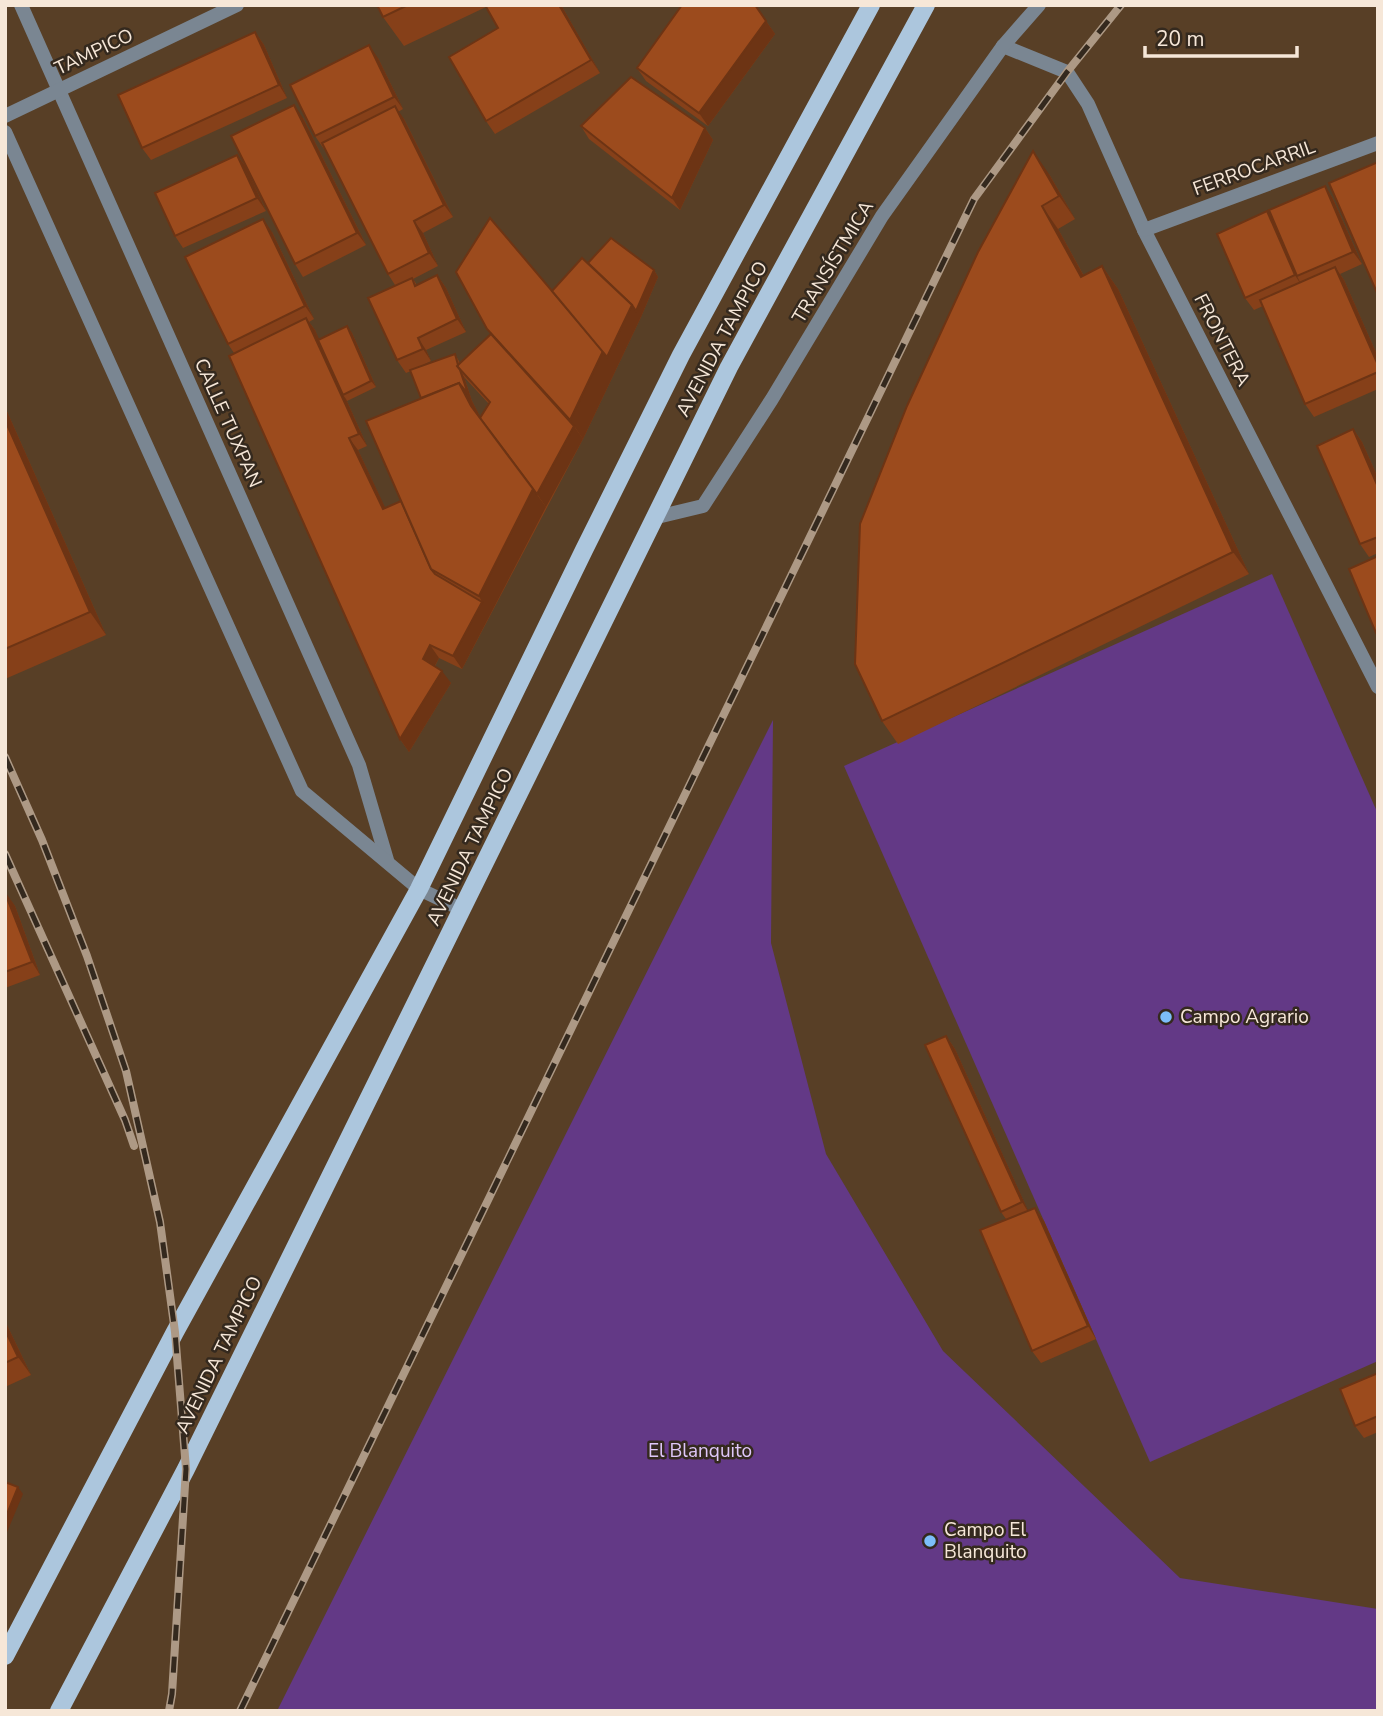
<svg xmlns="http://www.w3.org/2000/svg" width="1383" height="1716" font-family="'Nunito Sans',sans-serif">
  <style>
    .green { fill: #633986 }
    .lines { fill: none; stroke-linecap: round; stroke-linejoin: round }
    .minor { stroke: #7a8692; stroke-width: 14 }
    .primary { stroke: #acc6dd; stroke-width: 18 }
    .rail-casing { stroke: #ad9985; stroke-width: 8 }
    .rail { stroke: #34291e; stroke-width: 5; stroke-dasharray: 16; stroke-linecap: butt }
    .wall { fill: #864019; fill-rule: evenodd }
    .shaded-wall { fill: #6d3414 }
    .building { fill: #9c4b1d; stroke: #6d3414; stroke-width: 2 }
    .poi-dot { fill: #7cbef9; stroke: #34291e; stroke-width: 2.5 }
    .labels { text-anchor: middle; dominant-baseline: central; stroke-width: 5; stroke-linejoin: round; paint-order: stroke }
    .street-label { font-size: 19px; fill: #f6e7d8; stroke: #34291e }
    .poi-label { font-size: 19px; fill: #f6e7d8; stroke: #34291e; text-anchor: start }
    .park-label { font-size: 19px; fill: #dfc7f9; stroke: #34291e }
  </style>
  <rect width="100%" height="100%" fill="#583f26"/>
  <g class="green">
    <path d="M1272,574L1378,814V1361L1150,1462L844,766Z"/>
    <path d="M773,720L771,943L826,1154L943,1351L1180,1578L1378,1609V1711H277Z"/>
  </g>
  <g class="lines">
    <g class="minor">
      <path d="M21,5L359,765L387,860"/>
      <path d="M1003,46L1067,72L1088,104L1144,230L1378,687"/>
      <path d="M5,116L237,5"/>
      <path d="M5,132L302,791L419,889L463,910"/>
      <path d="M1144,230L1378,143"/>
      <path d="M653,518L703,506L772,399L882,216L1003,46L1039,5"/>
    </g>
    <g class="primary">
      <path d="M5,1656L175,1332L419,889L584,550L681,355L871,5"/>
      <path d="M59,1711L186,1469L729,367L926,5"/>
    </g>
    <defs>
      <g id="rail">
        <path d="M5,757L42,840L87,956L126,1071L160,1222L175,1332L186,1469L172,1694L169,1711"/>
        <path d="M5,854L125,1120L134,1146"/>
        <path d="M240,1711L974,199L1067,72L1121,5"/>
      </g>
    </defs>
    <use href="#rail" class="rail-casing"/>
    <use href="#rail" class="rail"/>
  </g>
  <g class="wall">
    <path d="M377,5H561L600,73L495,134L486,121L498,28L486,7L404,46L383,17Z"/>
    <path d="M755,5L775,34L708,126L646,81L637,68Z"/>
    <path d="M255,32L264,45L287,98L151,160L142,148Z"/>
    <path d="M378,58L403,109L398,112L404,119L453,217L423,233L438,266L413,279L417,285L437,275L446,288L466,332L426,350L431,361L421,366L455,354L460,363L491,334L487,329L552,291L588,263L654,270L658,277L641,317L583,439L462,669L439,658L435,666L451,683L409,752L400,739L234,353L228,344L272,232L314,319L309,322L315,330L319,340L347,326L352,333L376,387L347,401L346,399L367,446L358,450L385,508L401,501L421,398L411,371L406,373L397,360L395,285L388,274L325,148L324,149L315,136ZM464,377L489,404L480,417L472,401Z"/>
    <path d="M303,118L366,245L303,277L295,264Z"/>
    <path d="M581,126L705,128L713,140L680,210L589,139Z"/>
    <path d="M237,155L246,167L266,211L183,248L175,236Z"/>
    <path d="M1049,174L1075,219L1058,229L1084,276L1102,266L1118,289L1249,574L898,744L882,721Z"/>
    <path d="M1325,186L1333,199L1362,264L1340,274L1344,280L1378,357V389L1314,417L1305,404L1263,306L1254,310L1245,298L1267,211L1273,219Z"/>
    <path d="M5,407L106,635L5,679Z"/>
    <path d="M1353,429L1362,442L1378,478V553L1369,557L1360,544Z"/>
    <path d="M5,893L15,906L40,975L5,988Z"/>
    <path d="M946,1036L955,1049L1028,1211L1035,1208L1044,1221L1096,1339L1041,1363L1032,1351L1006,1219L1001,1212Z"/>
    <path d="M5,1321L31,1375L5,1387Z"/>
    <path d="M1378,1373V1432L1364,1438L1355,1426Z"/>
  </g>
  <g class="shaded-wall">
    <path d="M559,5H561L600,73L591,60Z"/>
    <path d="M766,21L775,34L708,126L699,113Z"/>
    <path d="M255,32L264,45L287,98L279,85Z"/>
    <path d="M369,45L378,58L403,109L394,97Z"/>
    <path d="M294,105L303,118L366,245L357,233Z"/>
    <path d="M395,106L404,119L453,217L444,205Z"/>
    <path d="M705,128L713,140L680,210L672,198Z"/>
    <path d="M1033,151L1049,174L1075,219L1059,196Z"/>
    <path d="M237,155L246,167L266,211L257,198Z"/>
    <path d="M1325,186L1333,199L1362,264L1353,252Z"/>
    <path d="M1042,206L1058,229L1097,300L1081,277Z"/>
    <path d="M1267,211L1276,224L1297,276L1303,288L1295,275Z"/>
    <path d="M263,219L272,232L314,319L305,306Z"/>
    <path d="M414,221L423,233L438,266L429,253Z"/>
    <path d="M1102,266L1118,289L1249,574L1233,552Z"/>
    <path d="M1335,267L1344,280L1378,357V365Z"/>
    <path d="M654,270L658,277L641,317L583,439L570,420L603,351Z"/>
    <path d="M437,275L446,288L466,332L457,319Z"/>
    <path d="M306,318L315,330L344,394L343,395L346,399L367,446L359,434Z"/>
    <path d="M347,326L352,333L376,387L371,381Z"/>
    <path d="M418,338L426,350L431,361L423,349Z"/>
    <path d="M460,370L464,377L472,401L484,424L471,406L459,383Z"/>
    <path d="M5,407L106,635L90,612L5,420Z"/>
    <path d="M574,426L583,439L546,507L537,494Z"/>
    <path d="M1353,429L1362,442L1378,478V487Z"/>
    <path d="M349,438L358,450L392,522L383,509Z"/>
    <path d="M533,489L546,507L462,669L453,656L482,602L479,596Z"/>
    <path d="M430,645L439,658L432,671L423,659Z"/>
    <path d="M442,671L451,683L409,752L400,739Z"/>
    <path d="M6,893L15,906L40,975L32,962Z"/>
    <path d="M946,1036L955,1049L1030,1215L1022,1202Z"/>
    <path d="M1035,1208L1044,1221L1096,1339L1088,1326Z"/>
    <path d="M5,1321L31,1375L18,1357L5,1330Z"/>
    <path d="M18,1487L23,1494L5,1537V1519Z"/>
  </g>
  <g class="building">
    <path d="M377,5H408L383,17Z"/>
    <path d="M485,5H559L591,60L486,121L449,57L498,28Z"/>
    <path d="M682,5H755L766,21L699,113L637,68Z"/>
    <path d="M255,32L279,85L142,148L118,95Z"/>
    <path d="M369,45L394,97L315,136L290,85Z"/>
    <path d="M631,77L705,128L672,198L581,126Z"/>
    <path d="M294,105L357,233L295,264L231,136Z"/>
    <path d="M395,106L444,205L414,221L429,253L388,274L322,143Z"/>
    <path d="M1033,151L1059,196L1042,206L1081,277L1102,266L1233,552L882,721L855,664L860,524L907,406L978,252Z"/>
    <path d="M237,155L257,198L175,236L155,193Z"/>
    <path d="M1378,162V295L1329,183Z"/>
    <path d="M1325,186L1353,252L1297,276L1269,210Z"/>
    <path d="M1267,211L1295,275L1245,298L1217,234Z"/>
    <path d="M490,218L603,351L570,420L487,329L456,272Z"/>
    <path d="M263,219L305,306L228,344L185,257Z"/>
    <path d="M611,238L654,270L636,311L632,305L588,263Z"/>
    <path d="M582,258L632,305L607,357L552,291Z"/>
    <path d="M1335,267L1378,365V372L1305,404L1260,300Z"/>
    <path d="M437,275L457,319L418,338L423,349L397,360L368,298L412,278L415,286Z"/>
    <path d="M306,318L359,434L349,438L383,509L401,501L431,569L435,574L482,602L453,656L430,645L423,659L442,671L400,739L229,356Z"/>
    <path d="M347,326L371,381L343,395L318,340Z"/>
    <path d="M491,334L574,426L537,494L480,418L490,402L457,366Z"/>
    <path d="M455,354L458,365L457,366L460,370L468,394L459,383L421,398L410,370Z"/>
    <path d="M459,383L471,406L533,489L479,596L431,569L366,421Z"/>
    <path d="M5,420L90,612L5,649Z"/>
    <path d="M1353,429L1378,487V537L1360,544L1317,446Z"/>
    <path d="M1378,556V632L1376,633L1349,569Z"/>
    <path d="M5,893L32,962L5,972Z"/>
    <path d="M946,1036L1022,1202L1001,1212L925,1045Z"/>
    <path d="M1035,1208L1088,1326L1032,1351L980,1230Z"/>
    <path d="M5,1330L18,1357L5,1363Z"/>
    <path d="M1378,1373V1416L1355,1426L1340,1389Z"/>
    <path d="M5,1482L18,1487L5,1519Z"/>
  </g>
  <g class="poi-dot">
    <circle cx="1166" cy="1017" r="7"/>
    <circle cx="930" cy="1541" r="7"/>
  </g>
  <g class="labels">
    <g class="street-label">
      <text transform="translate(94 52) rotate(-25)">TAMPICO</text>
      <text transform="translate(1254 168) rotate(-20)">FERROCARRIL</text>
      <text transform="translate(833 262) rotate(-59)">TRANSÍSTMICA</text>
      <text transform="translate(722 339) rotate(-62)">AVENIDA TAMPICO</text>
      <text transform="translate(1222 340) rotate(63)">FRONTERA</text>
      <text transform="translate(228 423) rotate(66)">CALLE TUXPAN</text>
      <text transform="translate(470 847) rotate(-64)">AVENIDA TAMPICO</text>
      <text transform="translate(219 1355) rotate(-64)">AVENIDA TAMPICO</text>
    </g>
    <g class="poi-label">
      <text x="1180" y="1017">Campo Agrario</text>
      <text x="944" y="1530">Campo El<tspan x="944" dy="22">Blanquito</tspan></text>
    </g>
    <g class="park-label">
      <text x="700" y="1451">El Blanquito</text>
    </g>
  </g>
  <rect width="1383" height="1716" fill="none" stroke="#f6e7d8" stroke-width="14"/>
  <path d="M1145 46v10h152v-10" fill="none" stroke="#f6e7d8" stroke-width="3.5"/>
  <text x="1156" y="46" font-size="21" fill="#f6e7d8" stroke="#34291e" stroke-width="5" paint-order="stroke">20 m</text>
</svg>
